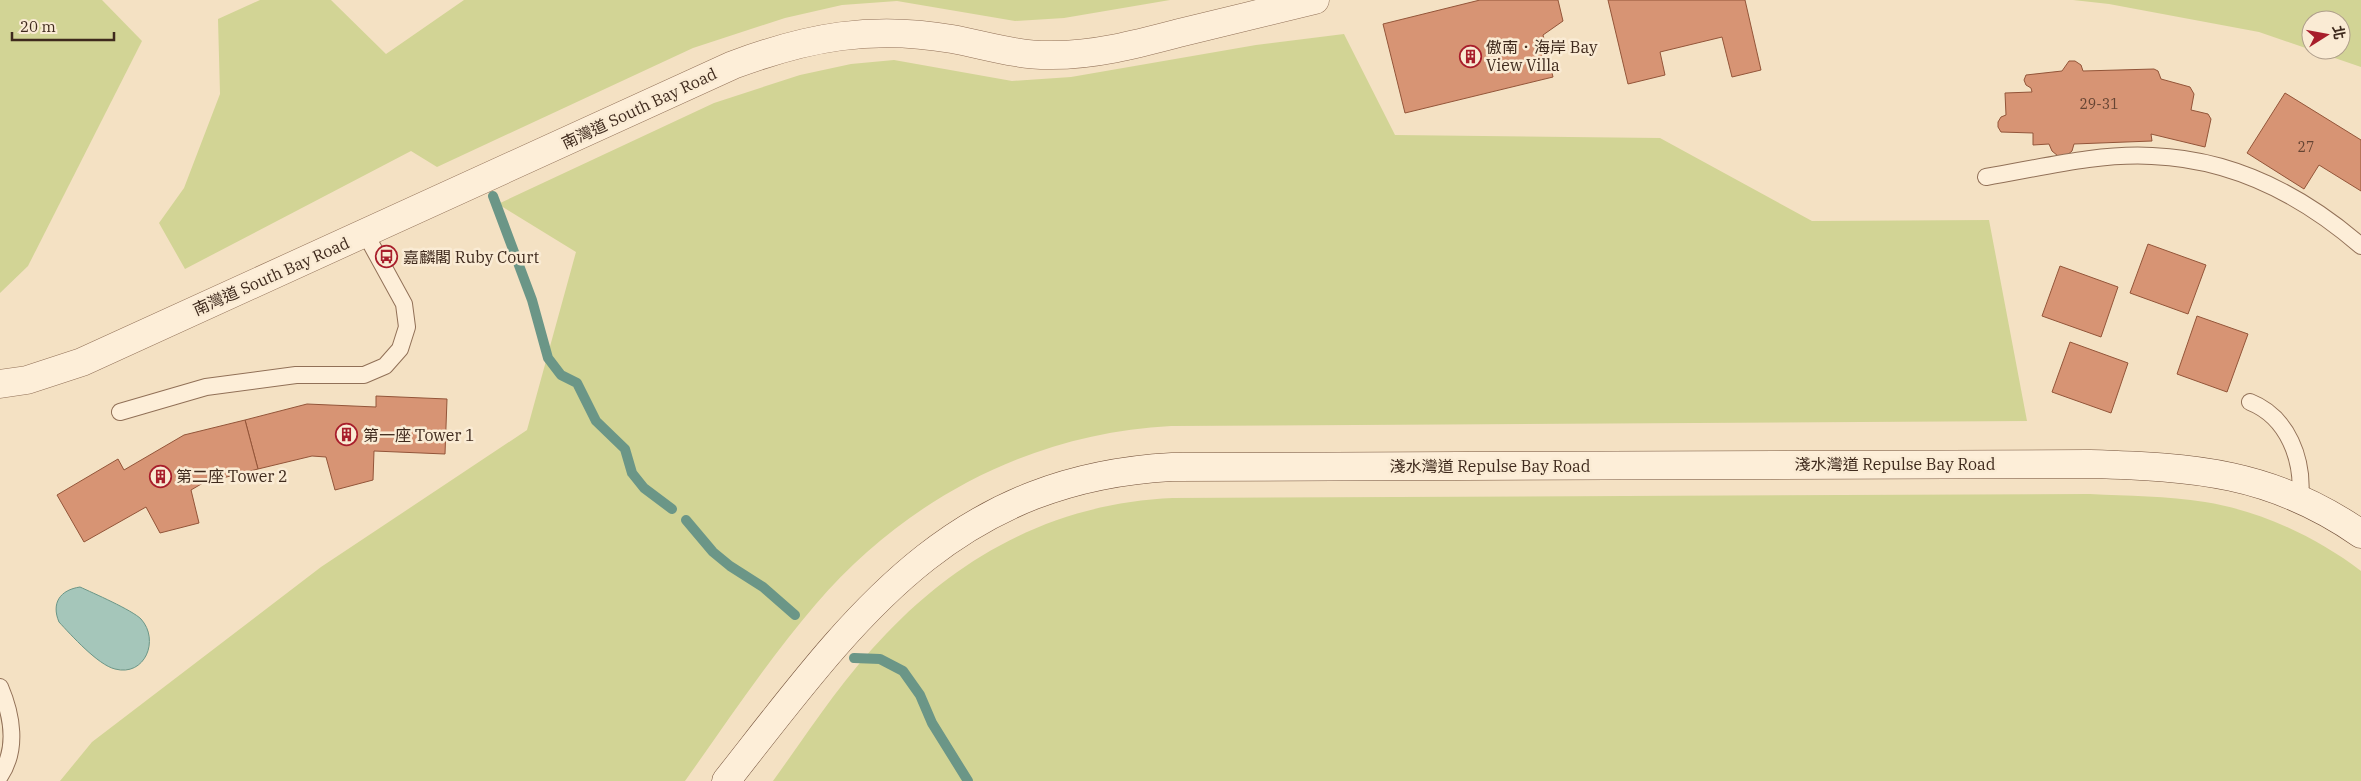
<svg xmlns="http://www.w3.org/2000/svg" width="2361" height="781" font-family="'IBM Plex Serif','Noto Sans TC',serif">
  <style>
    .green { fill: #d2d495; fill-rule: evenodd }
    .water { fill: #a5c6ba; stroke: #6b9687 }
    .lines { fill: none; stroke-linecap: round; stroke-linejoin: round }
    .stream { stroke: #6b9687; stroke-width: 10 }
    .building { fill: #d79474; stroke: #935539 }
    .lane-casing { stroke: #917057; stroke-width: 18 }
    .street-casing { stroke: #917057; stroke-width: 29 }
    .secondary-casing { stroke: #73513a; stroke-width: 29 }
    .lane { stroke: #fdeed8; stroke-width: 16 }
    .street { stroke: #fdeed8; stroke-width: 28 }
    .secondary { stroke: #fdeed8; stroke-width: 28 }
    .labels { text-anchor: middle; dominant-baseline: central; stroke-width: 5; stroke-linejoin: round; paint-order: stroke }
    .number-label { font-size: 14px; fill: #654433 }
    .poi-label { font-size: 16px; fill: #3f2a1d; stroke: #faebd4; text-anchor: start }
    .street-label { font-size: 16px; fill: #3f2a1d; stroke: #faebd4 }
  </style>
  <rect width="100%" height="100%" fill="#f4e1c3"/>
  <g class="green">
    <path d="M0,0H102L142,41L28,266L0,293Z"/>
    <path d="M260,0H331L386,54L464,0H1170L1064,18L1015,21L897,1L842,5L785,18L693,48L437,167L411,151L185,269L159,223L184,188L220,94L218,19Z"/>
    <path d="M2073,0H2361V67L2259,32L2109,4ZM2311,20H2341V50H2311Z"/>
    <path d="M1344,34L1395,135L1660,138L1812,221L1989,220L2027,421L1171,426C1032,433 906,499 816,604C768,660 727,722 685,781H60L92,742L321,567L527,430L576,252L498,204L714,103L800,75L851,64L894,60L1012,81L1071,77L1256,45Z"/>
    <path d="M2090,494C2128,496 2167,496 2205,502C2261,511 2316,537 2361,571V781H773C809,731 843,678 886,634C964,552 1059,503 1173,498Z"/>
  </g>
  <path class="water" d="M80,587C93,593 132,610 141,619C160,640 145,677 115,669C98,665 71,635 59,622C51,603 60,590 80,587Z"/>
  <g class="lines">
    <g class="stream">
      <path d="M493,196L532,300L548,358L561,375L577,383L596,421L625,449L632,473L644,488L672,509"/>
      <path d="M686,520L713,552L730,566L763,587L795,615"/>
      <path d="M854,658L880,659L903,671L920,695L932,723L968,781"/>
    </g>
  </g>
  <g class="building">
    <path d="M1480,0H1558L1563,21L1543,35L1553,77L1405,113L1383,24Z"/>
    <path d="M1608,0H1745L1761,70L1732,77L1722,37L1660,52L1665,75L1628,84Z"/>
    <path d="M2069,61H2075L2081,65L2083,71L2154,69L2158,71L2161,79L2190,87L2194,94L2191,110L2208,114L2211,119L2205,147L2151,134L2152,141L2074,144L2072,151L2066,156H2058L2052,151L2049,144L2033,145V133L2001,132L1998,127V122L2001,117L2006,115L2005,93L2032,92L2031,88L2026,85L2024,80L2026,75L2062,71Z"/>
    <path d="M2285,93L2361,140V191L2319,165L2304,189L2247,153Z"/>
    <path d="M2148,244L2206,265L2188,314L2130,293Z"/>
    <path d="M2060,266L2118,287L2101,337L2042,316Z"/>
    <path d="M2197,316L2248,334L2227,392L2177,374Z"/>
    <path d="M2070,342L2128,363L2111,413L2052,392Z"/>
    <path d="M376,396L447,399L445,454L374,451L373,480L335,490L326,457L312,456L258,469L245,420L307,404L376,407Z"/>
    <path d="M245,420L258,469L203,483L191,490L199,523L160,533L146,507L84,542L57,495L118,459L124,470L184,435Z"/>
  </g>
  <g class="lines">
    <defs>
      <g id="lane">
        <path d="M1986,177C2040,168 2097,153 2152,156C2232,159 2301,194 2361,246"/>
        <path d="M2250,402C2288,417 2304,460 2300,499"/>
        <path d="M120,412L206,387L296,375H364L385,366L400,349L407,327L404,304L365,233"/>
        <path d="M0,687C12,715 18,749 0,776"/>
      </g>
      <path id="street" d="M0,384L27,380L82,362L733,65C808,37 872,25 952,39C985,45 1018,56 1052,55C1096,55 1137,44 1179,33C1224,22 1270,11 1315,0"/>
      <path id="secondary" d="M726,781C852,621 948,479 1172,467L2090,464C2194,467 2272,472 2361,534"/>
    </defs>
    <use href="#lane" class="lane-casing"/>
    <use href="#street" class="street-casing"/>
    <use href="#secondary" class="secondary-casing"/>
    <use href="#lane" class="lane"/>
    <use href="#street" class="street"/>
    <use href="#secondary" class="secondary"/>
  </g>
  <defs>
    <symbol id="building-ring" viewBox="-11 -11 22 22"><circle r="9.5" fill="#faebd4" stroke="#a81e2b" stroke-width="1.5"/><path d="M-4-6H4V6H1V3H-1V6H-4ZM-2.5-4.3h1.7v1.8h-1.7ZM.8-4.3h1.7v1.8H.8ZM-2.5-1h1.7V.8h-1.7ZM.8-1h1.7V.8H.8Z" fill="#a81e2b"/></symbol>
    <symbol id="bus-ring" viewBox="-11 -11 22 22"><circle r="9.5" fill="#faebd4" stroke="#a81e2b" stroke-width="1.5"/><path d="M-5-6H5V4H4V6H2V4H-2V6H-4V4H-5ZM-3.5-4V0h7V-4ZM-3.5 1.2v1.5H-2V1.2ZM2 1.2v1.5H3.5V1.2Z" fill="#a81e2b"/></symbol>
  </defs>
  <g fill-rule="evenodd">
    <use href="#building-ring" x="1458" y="44" width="25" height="25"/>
    <use href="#bus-ring" x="374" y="244" width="25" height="25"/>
    <use href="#building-ring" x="334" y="422" width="25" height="25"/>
    <use href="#building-ring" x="148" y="464" width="25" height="25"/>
  </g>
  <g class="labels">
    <g class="number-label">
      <text x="2099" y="104">29-31</text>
      <text x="2306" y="147">27</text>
    </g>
    <g class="poi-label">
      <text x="1486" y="47">傲南．海岸 Bay<tspan x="1486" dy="18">View Villa</tspan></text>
      <text x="403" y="257">嘉麟閣 Ruby Court</text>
      <text x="363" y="435">第一座 Tower 1</text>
      <text x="176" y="476">第二座 Tower 2</text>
    </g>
    <g class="street-label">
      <text transform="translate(639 108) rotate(-25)">南灣道 South Bay Road</text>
      <text transform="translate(271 276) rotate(-24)">南灣道 South Bay Road</text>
      <text x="1895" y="464">淺水灣道 Repulse Bay Road</text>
      <text x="1490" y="466">淺水灣道 Repulse Bay Road</text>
    </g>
  </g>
  <g transform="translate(2326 35) rotate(79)"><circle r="24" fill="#faebd4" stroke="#af9e8b"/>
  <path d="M0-4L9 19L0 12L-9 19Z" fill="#a81e2b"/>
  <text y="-8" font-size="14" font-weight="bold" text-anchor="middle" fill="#3f2a1d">北</text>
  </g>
  <path d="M12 32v8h102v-8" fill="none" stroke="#3f2a1d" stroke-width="2.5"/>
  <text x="20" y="32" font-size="15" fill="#3f2a1d" stroke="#faebd4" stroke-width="4" paint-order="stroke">20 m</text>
</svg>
